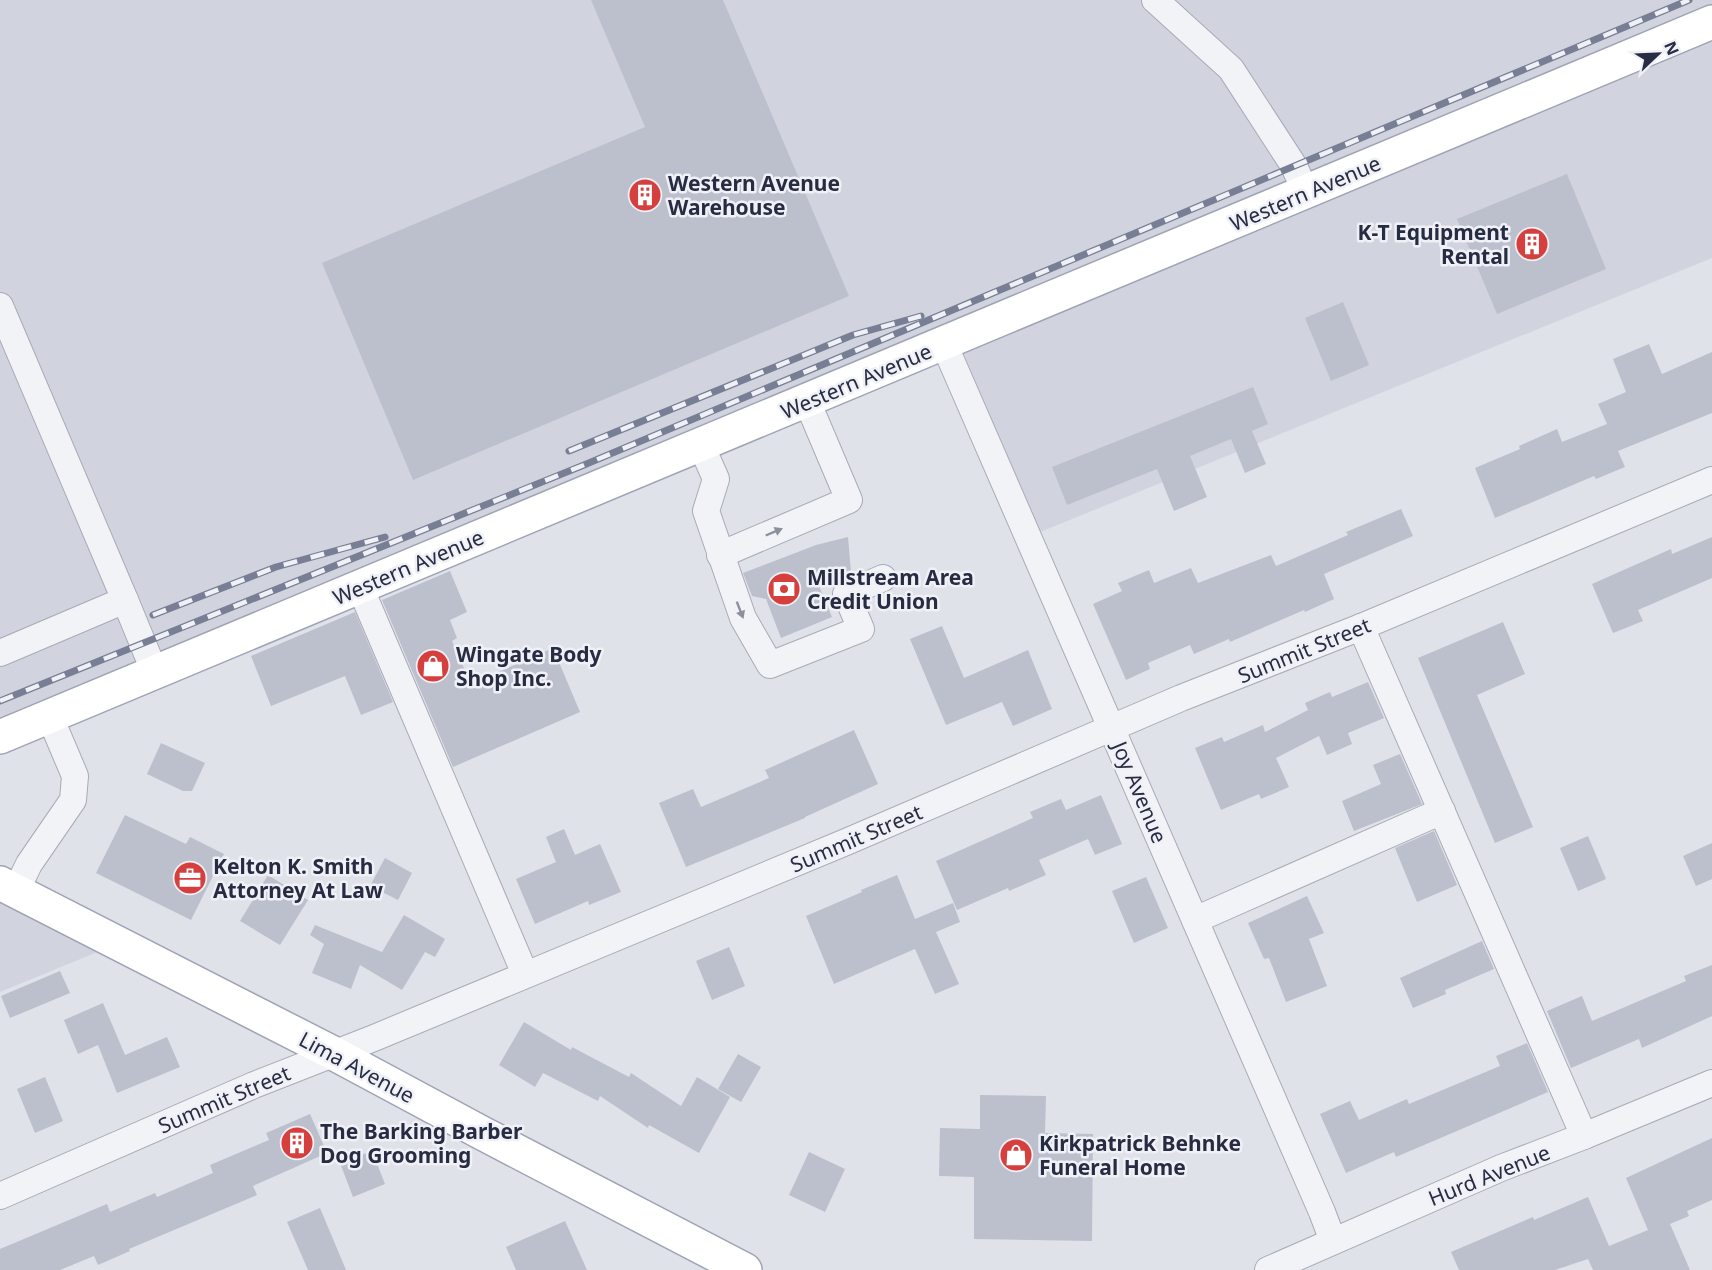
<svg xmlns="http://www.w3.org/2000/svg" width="1712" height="1270" font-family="'Noto Sans',sans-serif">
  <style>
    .built { fill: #d1d4df }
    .building { fill: #bcc0cd }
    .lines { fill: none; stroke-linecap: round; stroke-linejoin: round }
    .minor-casing { stroke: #a8abb7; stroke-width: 28 }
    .major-casing { stroke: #9ea4b6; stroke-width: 36 }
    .minor { stroke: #f2f3f7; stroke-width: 26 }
    .major { stroke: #fff; stroke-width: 33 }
    .rail-casing { stroke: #787e94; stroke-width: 7 }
    .rail { stroke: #eff1f7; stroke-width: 4.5; stroke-dasharray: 14; stroke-linecap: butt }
    .oneway { fill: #8c909c }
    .labels { text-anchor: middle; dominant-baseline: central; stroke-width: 5; stroke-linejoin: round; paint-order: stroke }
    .poi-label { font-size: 21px; font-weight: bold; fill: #272c42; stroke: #eff1f7; text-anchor: start }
    .street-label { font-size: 21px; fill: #272c42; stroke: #eff1f7 }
  </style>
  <rect width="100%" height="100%" fill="#dfe2e9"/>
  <g class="built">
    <path d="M0,0H1712V258L1028,537L944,345L0,737Z"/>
    <path d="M0,883L117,944L0,992Z"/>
  </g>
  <g class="building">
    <path d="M591,0H723L849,296L413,480L322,263L645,127Z"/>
    <path d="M1567,174L1606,269L1497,314L1457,219Z"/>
    <path d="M1343,302L1369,365L1331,381L1305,318Z"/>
    <path d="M1649,344L1662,374L1712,352V413L1618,451L1625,467L1596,479L1594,476L1495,518L1475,468L1520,449L1519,446L1557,429L1562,442L1607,424L1598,404L1626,392L1613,359Z"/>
    <path d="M1253,387L1268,424L1252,431L1266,464L1245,473L1231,439L1190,456L1207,497L1174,511L1157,469L1067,505L1052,467Z"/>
    <path d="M1401,509L1413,536L1324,574L1334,599L1305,612L1304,610L1230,642L1229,639L1194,654L1190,645L1148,663L1150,669L1126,680L1093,604L1122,591L1118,583L1149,570L1154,583L1191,568L1198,583L1271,555L1276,566L1348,535L1346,532Z"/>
    <path d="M848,537L851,572L817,581L832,617L781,638L766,599L752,596L743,573L816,545Z"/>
    <path d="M1712,537V578L1638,610L1643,621L1613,633L1592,584L1671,549L1672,554Z"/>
    <path d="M450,571L467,612L450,620L457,638L452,641L471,684L553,648L580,712L453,767L382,600Z"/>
    <path d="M355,612L393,702L361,715L345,676L271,706L251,656Z"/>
    <path d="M1503,622L1525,674L1477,695L1533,827L1495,843L1418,658Z"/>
    <path d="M942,626L964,678L1028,650L1052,709L1013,726L1002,702L946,725L910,639Z"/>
    <path d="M1368,682L1384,718L1348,733L1352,744L1327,755L1319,736L1276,758L1289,787L1261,799L1259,794L1221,810L1195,748L1222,737L1224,742L1263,725L1265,732L1308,710L1305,703L1330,692L1332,697Z"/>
    <path d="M854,730L878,784L805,817V818L686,867L659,803L693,789L701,807L769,778L765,770Z"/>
    <path d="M161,743L205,763L192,791H183L147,774Z"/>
    <path d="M1400,754L1422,804L1354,831L1342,801L1381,784L1373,765Z"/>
    <path d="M1101,795L1122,844L1095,855L1088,839L1039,860L1046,875L1009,891L1008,888L957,910L936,861L1033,818L1030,812L1061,799L1066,810Z"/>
    <path d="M125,815L186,844L190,837L224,854L191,920L96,873Z"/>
    <path d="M564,829L575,855L600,844L621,892L589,905L588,901L535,924L516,879L556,862L546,837Z"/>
    <path d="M1434,831L1457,885L1417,902L1395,848Z"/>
    <path d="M1588,836L1606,879L1578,891L1560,848Z"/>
    <path d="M1712,843V879L1696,886L1683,856Z"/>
    <path d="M385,858L412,873L398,900L370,886Z"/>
    <path d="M268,875L308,900L280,945L240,921Z"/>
    <path d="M897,875L915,919L953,903L960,922L936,932L959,984L935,994L915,949L834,984L806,916L862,892L861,890Z"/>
    <path d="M1146,877L1168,928L1134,943L1112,891Z"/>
    <path d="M1307,896L1324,933L1309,939L1327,986L1286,1002L1269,958L1264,959L1248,923Z"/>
    <path d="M404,915L445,939L435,957L425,952L402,990L360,965L351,989L312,973L324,944L310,935L315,925L382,952Z"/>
    <path d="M1482,941L1494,969L1445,990L1446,994L1413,1008L1400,978Z"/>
    <path d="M729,947L745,986L712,1000L696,961Z"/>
    <path d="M1712,965V1016L1642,1048L1639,1039L1571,1068L1547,1011L1582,996L1592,1021L1686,981L1684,976Z"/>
    <path d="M60,971L70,993L10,1018L1,996Z"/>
    <path d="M103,1003L125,1055L167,1037L180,1067L117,1093L98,1045L78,1054L64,1020Z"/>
    <path d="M524,1022L571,1050L572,1047L629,1077L631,1073L681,1106L697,1077L730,1097L699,1153L649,1125L648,1128L600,1096L598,1101L543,1073L535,1087L499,1065Z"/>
    <path d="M1527,1043L1548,1092L1396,1157L1394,1152L1346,1173L1320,1114L1350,1101L1359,1120L1407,1099L1409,1104L1500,1066L1496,1056Z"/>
    <path d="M738,1054L761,1067L741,1102L718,1089Z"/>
    <path d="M45,1077L63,1121L35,1133L17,1089Z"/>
    <path d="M980,1095L1046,1096L1045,1133L1093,1134L1092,1241L974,1239V1177L939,1176L940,1128L980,1129Z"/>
    <path d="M310,1114L327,1153L253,1186L257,1195L129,1249L130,1251L98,1265L94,1256L60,1270H0V1249L107,1204L110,1212L155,1193L157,1197L213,1173L210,1165L269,1140L266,1133Z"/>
    <path d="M1712,1138V1200L1687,1211L1689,1216L1670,1224L1690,1270H1593L1588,1259L1555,1270H1459L1451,1252L1533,1217L1534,1220L1588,1197L1609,1246L1648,1230L1626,1178Z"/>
    <path d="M372,1151L385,1184L353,1197L340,1163Z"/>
    <path d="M809,1152L845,1169L825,1212L789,1195Z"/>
    <path d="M320,1208L346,1270H308L287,1222Z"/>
    <path d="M565,1221L587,1270H516L506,1247Z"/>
  </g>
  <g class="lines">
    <defs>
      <g id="minor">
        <path d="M1155,0L1231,69L1294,166L1306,193"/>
        <path d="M0,306L125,600L0,653"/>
        <path d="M944,344L1322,1212L1333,1241"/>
        <path d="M701,445L716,479L706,511L743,618L770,665L861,629L846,594L883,578"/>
        <path d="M720,555L849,500L807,401"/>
        <path d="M360,587L525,974"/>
        <path d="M125,600L155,673"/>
        <path d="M1361,627L1584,1136"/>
        <path d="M16,891L29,864L73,800L75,776L50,717"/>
        <path d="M1195,920L1442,811"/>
        <path d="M0,1196L254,1085L374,1038L846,842L1181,698L1361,627L1712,480"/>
        <path d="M1268,1270L1501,1168L1584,1136L1712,1083"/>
      </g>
      <g id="major">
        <path d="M0,737L1712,22"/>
        <path d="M0,883L333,1053L482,1133L745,1270"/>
      </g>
    </defs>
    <use href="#minor" class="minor-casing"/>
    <use href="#major" class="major-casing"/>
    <use href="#minor" class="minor"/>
    <use href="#major" class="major"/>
    <defs>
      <g id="rail">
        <path d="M569,451L853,335L921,316"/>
        <path d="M153,615L276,567L385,537"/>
        <path d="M0,701L584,465L1689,0"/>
      </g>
    </defs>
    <use href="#rail" class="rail-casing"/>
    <use href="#rail" class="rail"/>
  </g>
  <defs><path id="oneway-solid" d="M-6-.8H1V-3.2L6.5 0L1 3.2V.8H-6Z" transform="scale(1.5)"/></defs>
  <g class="oneway">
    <use href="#oneway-solid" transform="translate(774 532) rotate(-23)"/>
    <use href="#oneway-solid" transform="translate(740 610) rotate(69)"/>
  </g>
  <defs>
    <symbol id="building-disc" viewBox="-11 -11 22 22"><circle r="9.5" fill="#d5403e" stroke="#eff1f7"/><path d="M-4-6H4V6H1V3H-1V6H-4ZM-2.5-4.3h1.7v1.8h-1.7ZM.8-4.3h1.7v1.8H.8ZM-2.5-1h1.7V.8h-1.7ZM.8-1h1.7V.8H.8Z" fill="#fff"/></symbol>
    <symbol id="bank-disc" viewBox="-11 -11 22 22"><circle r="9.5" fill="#d5403e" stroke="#eff1f7"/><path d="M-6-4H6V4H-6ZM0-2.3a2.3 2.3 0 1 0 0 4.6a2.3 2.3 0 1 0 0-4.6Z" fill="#fff"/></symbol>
    <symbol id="shop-disc" viewBox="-11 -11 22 22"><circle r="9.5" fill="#d5403e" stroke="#eff1f7"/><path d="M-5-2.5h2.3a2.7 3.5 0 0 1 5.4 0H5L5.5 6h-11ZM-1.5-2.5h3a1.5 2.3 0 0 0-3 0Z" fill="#fff"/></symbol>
    <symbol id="office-disc" viewBox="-11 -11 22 22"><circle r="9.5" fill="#d5403e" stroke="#eff1f7"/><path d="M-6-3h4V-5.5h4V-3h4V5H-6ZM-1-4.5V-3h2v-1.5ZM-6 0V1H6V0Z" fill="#fff"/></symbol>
  </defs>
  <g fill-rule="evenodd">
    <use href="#building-disc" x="626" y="176" width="38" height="38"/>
    <use href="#building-disc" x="1513" y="225" width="38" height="38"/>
    <use href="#bank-disc" x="765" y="570" width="38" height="38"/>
    <use href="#shop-disc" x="414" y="647" width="38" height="38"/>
    <use href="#office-disc" x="171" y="859" width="38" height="38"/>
    <use href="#building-disc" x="278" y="1124" width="38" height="38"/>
    <use href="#shop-disc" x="997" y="1136" width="38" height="38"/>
  </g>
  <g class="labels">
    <g class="poi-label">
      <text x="668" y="183">Western Avenue<tspan x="668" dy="24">Warehouse</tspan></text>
      <text x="1509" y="232" text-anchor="end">K-T Equipment<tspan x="1509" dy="24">Rental</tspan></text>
      <text x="807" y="577">Millstream Area<tspan x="807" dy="24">Credit Union</tspan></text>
      <text x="456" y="654">Wingate Body<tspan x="456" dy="24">Shop Inc.</tspan></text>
      <text x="213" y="866">Kelton K. Smith<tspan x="213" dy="24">Attorney At Law</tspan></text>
      <text x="320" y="1131">The Barking Barber<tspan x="320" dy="24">Dog Grooming</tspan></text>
      <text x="1039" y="1143">Kirkpatrick Behnke<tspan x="1039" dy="24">Funeral Home</tspan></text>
    </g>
    <g class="street-label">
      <text transform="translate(1305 193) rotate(-23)">Western Avenue</text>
      <text transform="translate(856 381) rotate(-23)">Western Avenue</text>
      <text transform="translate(408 567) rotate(-23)">Western Avenue</text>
      <text transform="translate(1304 650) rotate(-22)">Summit Street</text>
      <text transform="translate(1140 792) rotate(67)">Joy Avenue</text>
      <text transform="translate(856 838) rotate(-23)">Summit Street</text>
      <text transform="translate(357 1067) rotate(28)">Lima Avenue</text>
      <text transform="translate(224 1099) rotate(-23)">Summit Street</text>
      <text transform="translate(1489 1175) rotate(-22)">Hurd Avenue</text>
    </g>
  </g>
  <g transform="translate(1658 54) rotate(67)" stroke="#eff1f7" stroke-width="4.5" paint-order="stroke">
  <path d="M0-4.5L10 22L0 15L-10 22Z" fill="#272c42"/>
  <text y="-9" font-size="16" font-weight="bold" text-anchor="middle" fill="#272c42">N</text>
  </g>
</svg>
